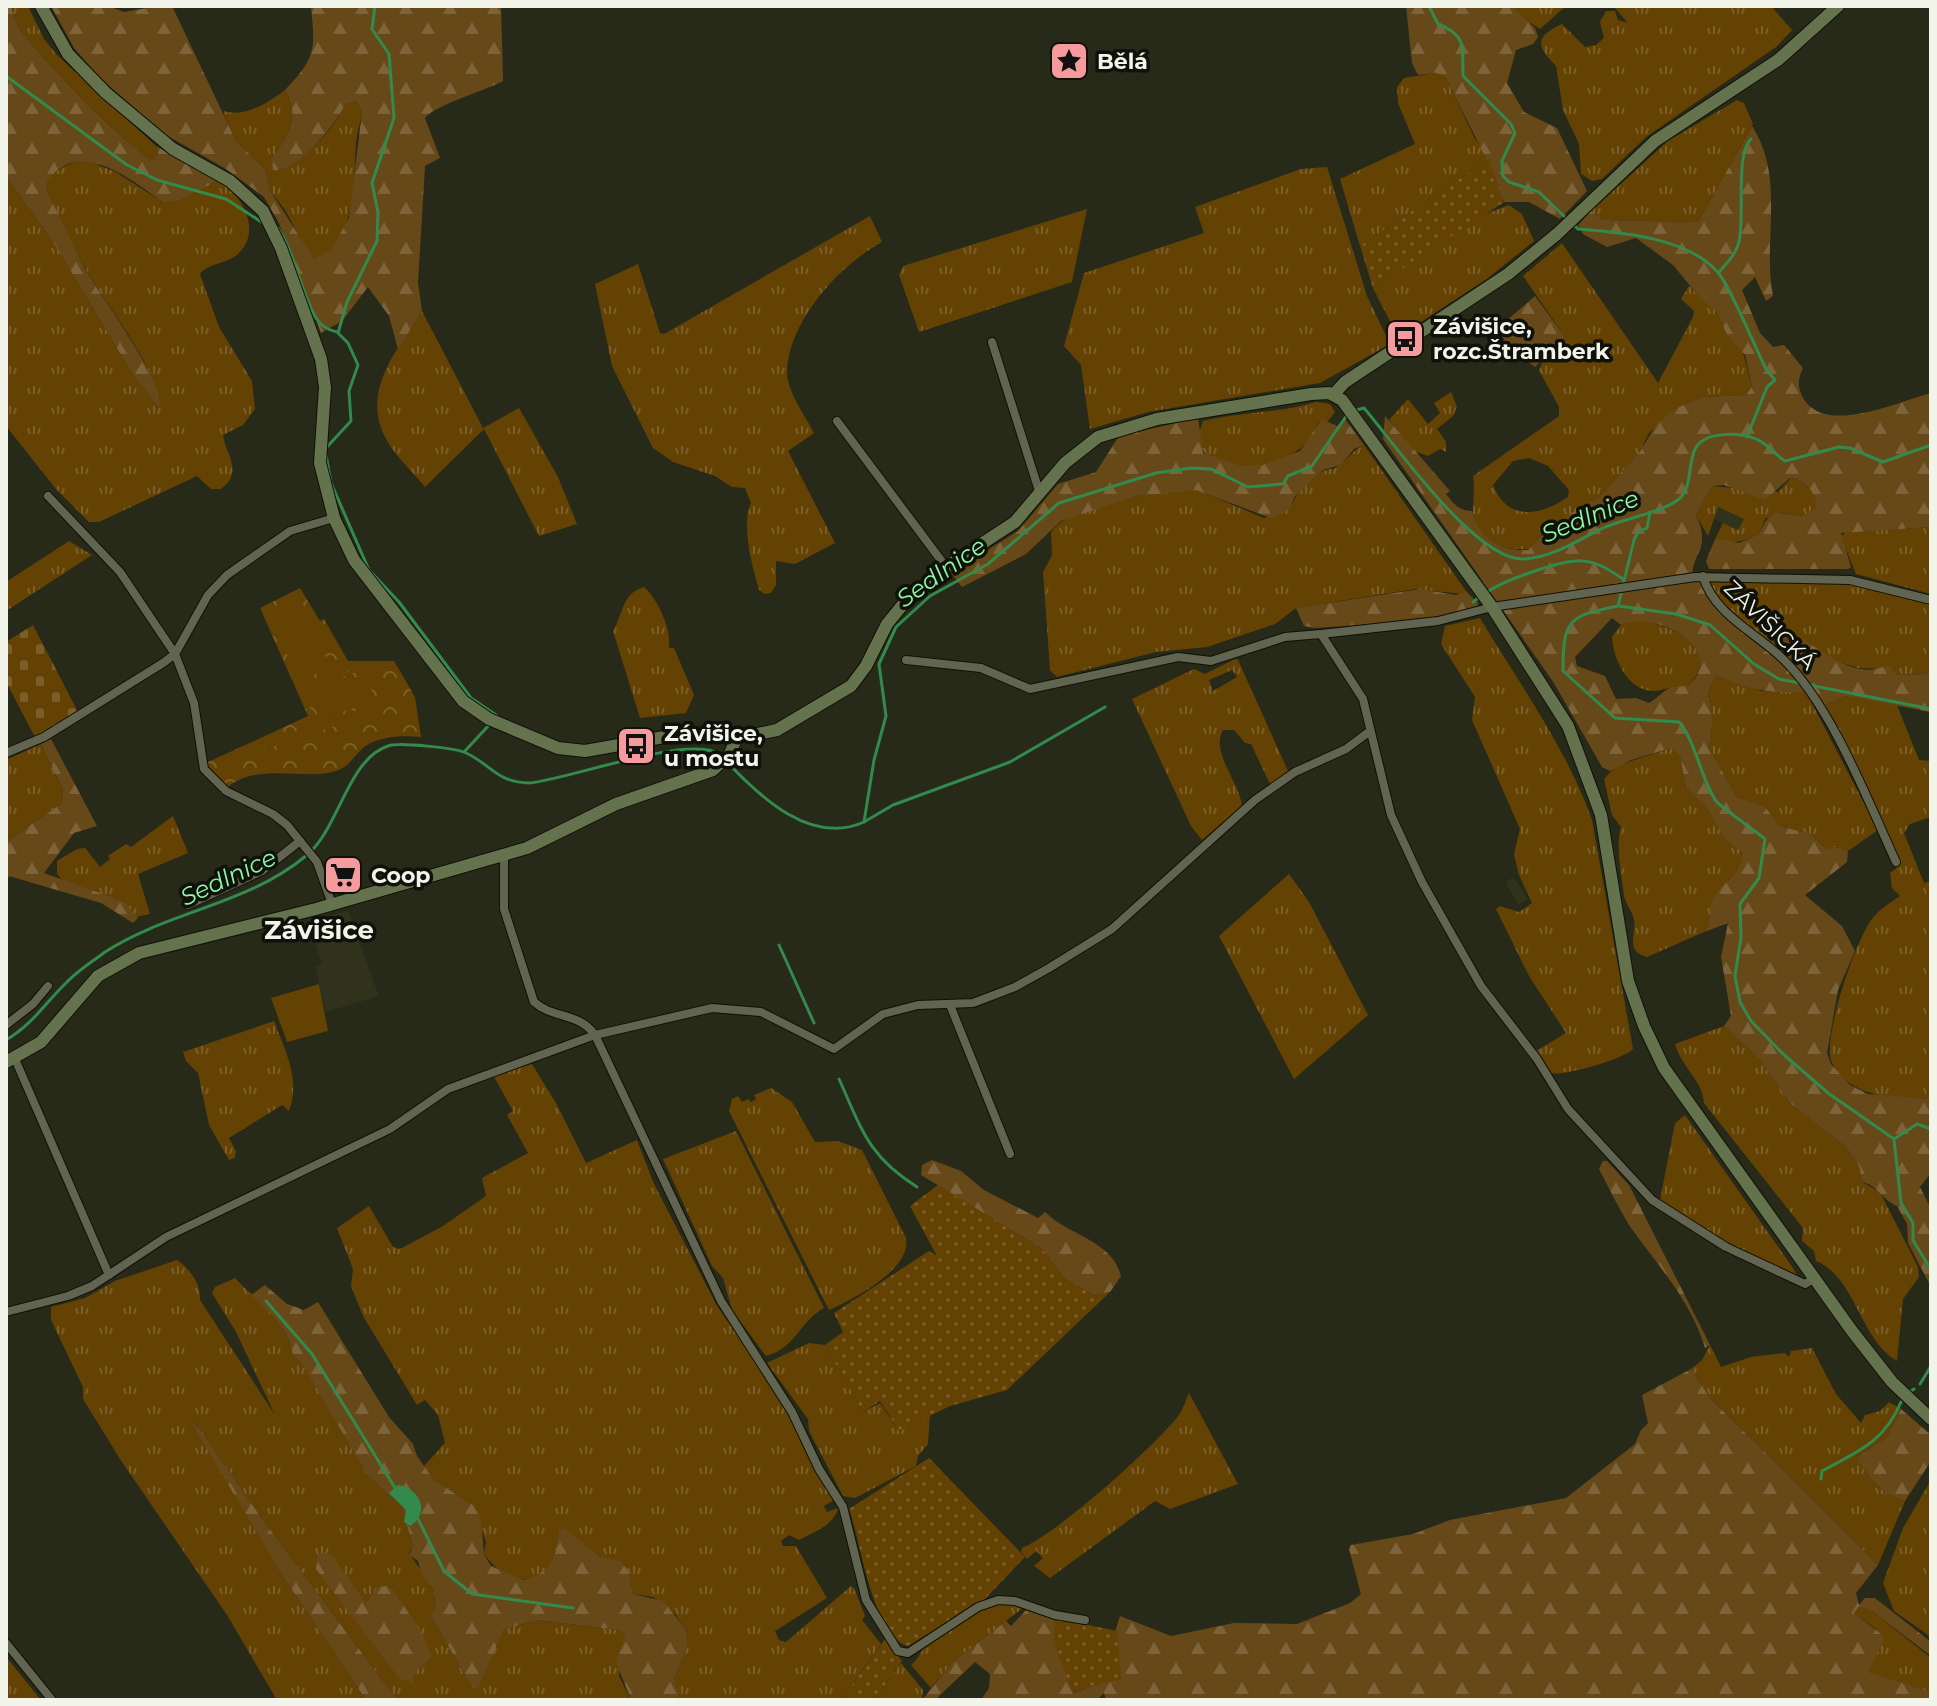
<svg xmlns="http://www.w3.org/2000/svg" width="1937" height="1706" font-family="Montserrat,sans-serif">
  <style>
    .built { fill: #30321b }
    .grass { fill: url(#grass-tufts); fill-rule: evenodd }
    .forest { fill: url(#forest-firs); fill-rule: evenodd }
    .cemetery { fill: url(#cemetery-stones) }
    .park { fill: url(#park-crowns) }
    .garden { fill: url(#garden-dots) }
    .pitch { fill: #644203; fill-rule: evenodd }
    .water { fill: #328a4d }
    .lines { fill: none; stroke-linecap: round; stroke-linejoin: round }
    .stream { stroke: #328a4d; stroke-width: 3 }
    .street-casing { stroke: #101104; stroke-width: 10 }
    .secondary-casing { stroke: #101104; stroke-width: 14 }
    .street { stroke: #626452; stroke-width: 8 }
    .secondary { stroke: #64724d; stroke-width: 12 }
    .labels { text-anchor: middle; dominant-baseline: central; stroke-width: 7; stroke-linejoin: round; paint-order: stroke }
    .poi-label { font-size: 22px; font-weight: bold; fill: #f2f3e9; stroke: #10110a; text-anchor: start }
    .street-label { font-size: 22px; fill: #f2f3e9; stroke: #10110a }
    .water-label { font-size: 24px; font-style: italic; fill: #8afaa6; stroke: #10110a }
    .quarter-label { font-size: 26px; font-weight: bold; fill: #f2f3e9; stroke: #10110a }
  </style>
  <defs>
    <pattern id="grass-tufts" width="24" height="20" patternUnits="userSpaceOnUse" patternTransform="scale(2)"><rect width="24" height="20" fill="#644203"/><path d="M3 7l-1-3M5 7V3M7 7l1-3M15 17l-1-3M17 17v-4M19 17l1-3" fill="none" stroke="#7b5e28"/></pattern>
    <pattern id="forest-firs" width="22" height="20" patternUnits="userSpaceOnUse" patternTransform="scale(2)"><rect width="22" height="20" fill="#674819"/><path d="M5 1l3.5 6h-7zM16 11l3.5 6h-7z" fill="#7d633a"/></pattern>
    <pattern id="cemetery-stones" width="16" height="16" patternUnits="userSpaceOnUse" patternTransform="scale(2)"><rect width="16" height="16" fill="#644203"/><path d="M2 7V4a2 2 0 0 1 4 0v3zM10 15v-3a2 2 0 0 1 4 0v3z" fill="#7b5e28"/></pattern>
    <pattern id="park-crowns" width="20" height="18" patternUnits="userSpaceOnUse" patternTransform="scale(2)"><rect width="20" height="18" fill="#644203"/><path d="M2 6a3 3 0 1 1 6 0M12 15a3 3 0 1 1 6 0" fill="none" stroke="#7b5e28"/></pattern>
    <pattern id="garden-dots" width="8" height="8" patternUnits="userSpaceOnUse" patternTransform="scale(2)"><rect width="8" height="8" fill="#644203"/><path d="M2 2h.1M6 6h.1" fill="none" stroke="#7b5e28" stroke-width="1.8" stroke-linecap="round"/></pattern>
  </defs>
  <rect width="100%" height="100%" fill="#272919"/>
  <g class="built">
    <path d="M1718,507L1744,519L1738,530L1712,518Z"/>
    <path d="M1513,877L1528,899L1519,905L1505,882Z"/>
    <path d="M348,911L379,996L326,1012L315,966L322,964L308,921Z"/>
  </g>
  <g class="grass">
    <path d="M11,6H28L44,39L57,55L156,146L158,156L154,160C138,160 32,49 20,29C15,22 13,14 11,6Z"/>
    <path d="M1512,6H1566L1540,29L1521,17Z"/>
    <path d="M1613,6H1771L1792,30L1776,47L1646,137L1602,179L1592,181L1581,174L1579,144L1563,110L1556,66C1537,46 1533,38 1562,24L1585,47L1596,45L1604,38L1600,22L1606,11H1615L1618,20L1628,23Z"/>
    <path d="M1436,73L1446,78L1474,137L1489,159L1360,246L1340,179L1415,144L1398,103L1397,87L1404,78Z"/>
    <path d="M285,90C301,117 288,137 271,159L273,170C307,160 330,133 346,104L357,102L362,112C361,122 357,132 356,142C354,174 356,253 314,259L309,254L285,210L271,192L265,169L236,141L224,115V111C245,118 269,102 285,90Z"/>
    <path d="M1737,100L1744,103L1753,124L1698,222L1604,220L1591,211L1668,141Z"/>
    <path d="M86,160L116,172L164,203L179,201L217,181C242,193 263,231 238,254C227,264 208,263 200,274L219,327L252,381L255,409L243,425L223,435C226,456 244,471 221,489H211L197,476L99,522H89L56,489L6,426V176L53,242L135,378L159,408C162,372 102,300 84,266C71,243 61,218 48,194L47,182C56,168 70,162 86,160Z"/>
    <path d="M1327,167L1367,296L1390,344L1320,383L1148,412L1090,429L1081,365L1064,346L1084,273L1204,233L1195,207L1301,169Z"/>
    <path d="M1509,205L1522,214L1534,241L1488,278L1398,337L1373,288L1483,215Z"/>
    <path d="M1087,209L1072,282L919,332L899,275L903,266Z"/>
    <path d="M870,216L882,242C840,265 790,319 787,370C786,391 805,415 814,433L788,451L835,543L795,564L776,561V585L771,593L765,594L759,590C752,566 741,524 751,503L745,488L732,487L715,476L673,462L653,448L612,366L595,284L638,264L660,333L664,334Z"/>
    <path d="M1562,243L1658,383L1693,317L1694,311L1681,299L1689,286L1717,312L1727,335L1742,349L1752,386L1746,395L1702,397L1674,409L1649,433L1639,453L1600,496L1545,530L1531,548C1509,554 1472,540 1473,512C1473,501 1475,485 1473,476L1559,416V407L1539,370L1547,352L1565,337L1523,276ZM1529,458L1548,466L1569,490L1568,497C1542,515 1508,523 1493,485L1513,461Z"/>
    <path d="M422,311L483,428L519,408L558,477L577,524L539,536L484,429L425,487C412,471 394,455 385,437C361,390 398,349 422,311Z"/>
    <path d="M1451,392L1457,407L1453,416L1437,429L1446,442V452L1440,449L1428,456L1414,451L1389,420L1408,399L1428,424L1440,413L1434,403Z"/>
    <path d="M1316,402L1330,404L1335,412L1328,421L1318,423C1306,464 1232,483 1201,449L1199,433L1203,421C1241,412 1281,413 1316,402Z"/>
    <path d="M1364,445L1466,591L1463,594L1415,589L1296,608L1275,624L1207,647L1156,652L1057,677L1050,670L1043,572L1052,555L1051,533C1066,504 1166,489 1197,490L1264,518L1290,509C1295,495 1311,474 1326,470C1336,467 1329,472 1338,466C1348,460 1352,450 1364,445Z"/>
    <path d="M1791,478C1805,480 1815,491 1817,505C1803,521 1796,516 1778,512L1765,519L1759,534C1743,541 1731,546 1715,539L1723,523L1738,530L1744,519L1718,507L1708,536L1696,515L1712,486L1778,492Z"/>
    <path d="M1931,527V594L1856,574L1841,537L1846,532Z"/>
    <path d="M69,541L92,555L6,611V582Z"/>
    <path d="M1706,582L1842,583L1931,605V674L1896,675L1881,669L1858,668L1830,659L1798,637L1783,654L1734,618Z"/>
    <path d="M644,587C658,599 672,631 669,648H674L694,695L686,713L640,718L613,631C624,613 621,594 644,587Z"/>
    <path d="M1480,618C1520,685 1566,747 1592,820L1633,1049C1624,1059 1562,1077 1549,1073L1536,1051L1566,1033L1529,976L1496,909L1500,906L1519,912L1532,903L1519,875L1514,854L1520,829L1472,720L1475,697L1441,644L1445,626Z"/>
    <path d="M1632,619C1658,621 1722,643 1694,679C1688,688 1682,687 1672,688C1666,688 1660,691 1654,691C1628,691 1613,659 1612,637L1621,625Z"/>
    <path d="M1235,659L1238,660L1288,771L1270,784L1251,744L1245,743L1234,730H1223C1210,752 1240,783 1242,806L1202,840L1191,826L1132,699L1194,669L1205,674ZM1232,670L1237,677L1213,691L1209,680Z"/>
    <path d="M1716,674L1761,691L1806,692L1878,830L1848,851L1834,847L1826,849L1810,834L1780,826L1765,807L1737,797L1709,748L1713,720L1708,693Z"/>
    <path d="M1845,696L1897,705L1919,760L1931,761V817L1910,824L1904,833L1924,883L1931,881V1099C1897,1098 1850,1099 1832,1063C1821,1040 1856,939 1872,919C1879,909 1890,903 1900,896L1892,888L1890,873L1898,867L1891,847L1821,707Z"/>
    <path d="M41,744L63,790L62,803L6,842V760Z"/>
    <path d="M1671,748L1680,756L1686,788L1709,811L1724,836L1739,847L1743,859C1739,874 1728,879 1720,890C1710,903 1714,920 1704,932L1647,957C1624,951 1637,933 1634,920C1633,912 1626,905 1624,896C1622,874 1615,848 1621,827L1612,815L1604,779L1616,766Z"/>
    <path d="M173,816L188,853L138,874L150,914L136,917L125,902L62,880L57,874V861L77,849L85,848L100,867L110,859L108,856L126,844L131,847Z"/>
    <path d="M1289,874L1309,902L1368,1015L1294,1079L1219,936Z"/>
    <path d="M274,1021C285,1051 301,1079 289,1111L282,1105L229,1138L236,1151L235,1158L229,1160L209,1125L198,1073L186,1061L183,1052Z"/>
    <path d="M1724,1026L1759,1059L1791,1104L1846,1147L1859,1166L1862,1182L1880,1192L1918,1267L1919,1277L1903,1299L1897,1361C1860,1340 1855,1276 1816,1261L1814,1251L1802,1241L1803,1228L1704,1103C1702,1079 1683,1070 1675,1044Z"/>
    <path d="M532,1064L556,1103L586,1163L637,1140L654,1184L716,1304L782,1402L834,1500L824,1506L827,1512L838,1508C834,1525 814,1532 799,1540L789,1535L781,1541L783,1546H796L827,1598L775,1631L779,1640L786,1642L851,1586L854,1588L865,1616L862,1620L881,1644L841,1700H680L674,1679L688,1646L685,1628L675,1614L653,1597L633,1594L629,1572C615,1562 609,1561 596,1554C581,1546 575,1533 559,1530C558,1540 558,1553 553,1563C537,1593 497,1577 484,1553L486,1542L473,1505L434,1480L424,1466L445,1443L438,1415L425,1400L417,1405L363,1316L351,1286L353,1269L337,1228L369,1206L393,1247L400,1249L443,1226L486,1196L482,1178L528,1153L507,1115L513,1111L493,1075Z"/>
    <path d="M771,1088L792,1102L815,1142L838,1141L862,1150L906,1238C912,1269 854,1299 829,1310L729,1111L732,1099L738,1096L742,1102L748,1099L751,1102L756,1099L754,1095Z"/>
    <path d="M1685,1115L1793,1268L1797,1275L1718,1239L1660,1200L1675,1123Z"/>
    <path d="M736,1131L824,1308C800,1321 796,1348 766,1356L732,1310L723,1278L712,1266L663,1159Z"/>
    <path d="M177,1260C190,1269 201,1284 200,1300L275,1415L236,1332L212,1293L215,1287L235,1278C258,1303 287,1320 293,1356L302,1362L367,1475L402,1507L413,1547L409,1553L433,1588L436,1603L431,1616L472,1688L504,1629L538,1620L618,1630L625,1636L619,1676L631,1700H397L260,1516L200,1429L191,1420L280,1572L366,1700H277L227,1615L120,1459L83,1399V1387L51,1320V1307L85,1298L115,1281Z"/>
    <path d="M809,1343L825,1345L863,1412L880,1403L899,1431L930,1415L928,1444L918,1456L916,1466L855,1498L843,1496L809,1431L808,1419L767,1363Z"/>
    <path d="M1710,1345L1721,1367L1751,1357L1785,1353L1789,1357L1791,1351L1812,1348L1836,1394L1861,1423L1865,1415L1880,1411L1889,1402L1901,1409L1887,1437L1856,1458C1869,1477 1882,1496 1905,1501L1878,1565L1710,1398L1691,1369L1702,1360Z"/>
    <path d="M1189,1393L1238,1484L1170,1509L1155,1501L1050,1578L1034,1566L1043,1558L1036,1551L1027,1559L1021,1552L1022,1548C1058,1533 1154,1447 1179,1415C1184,1408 1185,1401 1189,1393Z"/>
    <path d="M1931,1480V1637L1894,1611L1883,1583L1903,1528Z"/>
    <path d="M1006,1602L1024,1607L953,1662L931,1688L911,1665C919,1659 920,1652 926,1645C946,1624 979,1608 1006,1602Z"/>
    <path d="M1859,1605L1872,1611L1931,1658V1692L1867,1672L1877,1630L1854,1613Z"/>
    <path d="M6,1657L7,1658L41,1700H6Z"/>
    <path d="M901,1663L923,1690L922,1700H874Z"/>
  </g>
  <g class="forest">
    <path d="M6,6H11C13,14 15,22 20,29C32,49 138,160 154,160L158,155L156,146L217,181L179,201L164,203C132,180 78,135 47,182L48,194C61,218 72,243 84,267C98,293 168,385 159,408L135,378L53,242L6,176Z"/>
    <path d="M51,6H108L124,12L159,6L173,8L236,141L265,169L271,192L314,259L331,250L349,218L362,112L357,102L346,104C335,124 298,173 273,170L271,159C288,137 301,117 285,90C317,57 315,49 311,6H501L503,81C484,91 435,105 425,118L440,158L425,166L418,283L422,311L398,349L389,316L368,287L342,321L321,333L279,223L264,197L226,169L166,135L101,79L74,48Z"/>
    <path d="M1406,6H1512L1535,28L1538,37L1533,44L1516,50L1507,83L1524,112L1557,128L1587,191L1560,219L1529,202H1504C1488,158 1466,120 1446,78L1436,73L1418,75L1412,63Z"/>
    <path d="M1752,126C1786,179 1762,240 1773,296L1766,301L1755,277L1742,290L1760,333L1773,347L1784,345L1803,368C1798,378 1797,387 1803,398C1825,436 1897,402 1931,393V527L1841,533L1851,567L1848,569H1709L1706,561L1715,539L1739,543L1759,534C1765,523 1765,518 1777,512C1796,516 1803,521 1817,505C1814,491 1805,479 1790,478L1765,500L1724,485L1712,486L1696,515C1713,552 1689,551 1693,582H1706L1734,617L1747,620L1751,630L1783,654L1799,637C1825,652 1856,681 1888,665L1897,675L1931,674V712L1845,696L1821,707L1806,692C1774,694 1745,690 1716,674L1708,693L1713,720L1709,748L1737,797L1765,807L1780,826L1810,834L1826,849L1834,847L1848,851L1847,862L1805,895L1842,926L1855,951L1838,990L1827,1053L1831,1064L1850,1085L1868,1094L1931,1099V1173L1920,1187L1931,1209V1287L1908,1243L1907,1224L1897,1206C1882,1200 1878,1185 1862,1182L1859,1166L1846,1147L1791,1104L1759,1059L1724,1026L1731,1016L1721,957L1728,923L1704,932C1713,922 1708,913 1712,901C1720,882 1743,876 1742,853L1724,837L1709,811L1686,788L1680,756L1671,748L1631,760L1610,771L1602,767L1554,683L1383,439L1385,416L1450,491L1446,494C1454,504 1459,511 1472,511C1479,539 1500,551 1528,550L1550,526L1600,496L1639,453L1656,425L1674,409L1702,397L1746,395L1752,386L1745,355L1727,335L1717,312L1701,299L1673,265L1636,238L1607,247L1583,234L1578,225L1591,211L1604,220L1698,222ZM1612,618L1621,625C1651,610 1724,645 1693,681C1685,690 1679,684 1670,688C1663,691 1656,699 1649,703L1636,698L1616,699L1605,676L1577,666L1575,657Z"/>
    <path d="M1535,296L1565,337L1535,367L1510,348L1497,329Z"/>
    <path d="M1198,418L1203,453L1241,466L1263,465L1300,451L1322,419L1337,426L1345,419L1364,445L1354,449L1341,465L1323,470L1313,478L1294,498L1290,509L1273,519L1196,490L1137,496L1061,521L1026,554L962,587L951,573L1018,531L1058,484L1096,472L1119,436Z"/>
    <path d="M1420,589L1456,595L1466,591L1478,603L1477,608L1424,621L1314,628L1304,626L1296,608Z"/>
    <path d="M51,739L97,826L74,833L44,873L125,902L138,918L133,923L101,903L9,876L6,883V842L62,803L63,790L41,744Z"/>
    <path d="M932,1160L961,1171L984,1190L1038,1218L1045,1212C1069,1236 1112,1240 1121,1276L1110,1292L1094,1295L1065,1279L1042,1249L921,1175L922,1165Z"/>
    <path d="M1603,1161H1607L1629,1185L1710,1345L1705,1348C1691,1300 1657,1265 1629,1225C1618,1207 1609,1188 1599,1169Z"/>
    <path d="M265,1285L287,1304L304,1310L318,1302L389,1417L413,1444L417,1456L434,1480L473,1505L481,1519L484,1554L491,1566L524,1580C553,1572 556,1558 559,1530L564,1528L599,1556L621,1562L629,1572L633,1594L663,1601L685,1628L688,1646L674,1679L680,1700H631L616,1662L625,1636L618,1630L538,1620L504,1629L478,1688H472L431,1616L436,1603L433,1588L421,1573L418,1561L409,1555L413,1547L402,1507L367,1475L302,1363L293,1356C288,1327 271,1314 251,1295Z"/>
    <path d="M1691,1369L1710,1398L1878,1565L1856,1593L1859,1605L1865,1598H1875L1931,1642V1656L1872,1611L1859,1606L1854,1613L1885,1637L1868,1672L1931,1692V1700H1106L1104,1693L1097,1700H981L989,1688L990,1674L975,1662L938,1697L941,1700H922L953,1662L1006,1621L1011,1626L1028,1608L1055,1618L1074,1693L1099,1683L1120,1616L1171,1636L1234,1623L1297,1624L1350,1603L1361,1594L1349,1549L1351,1545L1413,1534L1450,1520L1566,1498L1635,1444L1641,1430L1648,1423L1642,1395Z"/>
    <path d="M1901,1409L1931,1435V1461L1905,1501C1882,1496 1869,1477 1856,1458L1887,1437Z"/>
    <path d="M190,1420L200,1429L260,1516L397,1700H366L280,1572Z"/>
    <path d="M324,1552L333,1556L366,1604L377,1587L386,1586L393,1590L422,1633L432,1656L413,1674L414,1684L399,1678L316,1569L317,1555Z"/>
  </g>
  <path class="cemetery" d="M33,625L78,712L35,737L6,682V642Z"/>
  <path class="park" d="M300,588L320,621L324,619L348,661H394L415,697L421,737C405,735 381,736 367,745C350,757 353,768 328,773C298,778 252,764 227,788L206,763L308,716L260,608Z"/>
  <g class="garden">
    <path d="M1489,159L1504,202L1373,288L1360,246Z"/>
    <path d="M938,1185L1042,1249L1065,1279L1094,1295L1110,1292L1007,1390L950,1406L899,1431L880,1401L863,1412L825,1345L843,1332L834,1313L929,1251L937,1256L910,1206Z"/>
    <path d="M929,1458L1025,1557L984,1600L908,1646C872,1636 861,1540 849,1509Z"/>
    <path d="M1055,1618L1117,1631L1121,1680L1099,1683L1073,1693L1054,1643Z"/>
    <path d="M885,1639L902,1661L874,1700H841Z"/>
  </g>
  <g class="pitch">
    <path d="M305,610L330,667L299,681L273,624Z"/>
    <path d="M361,667C381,669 390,685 381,703H385L387,709L256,752L254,746L319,724L305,707L310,686ZM361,670C380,672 387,687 377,703L329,721L312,714L307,701L313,688Z"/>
    <path d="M366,674L375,701L323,718L314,692Z"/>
    <path d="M319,984L328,1031L287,1042L271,998Z"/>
  </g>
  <path class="water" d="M398,1485C420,1488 431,1513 410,1526L404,1522L406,1510L389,1493Z"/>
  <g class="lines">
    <g class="stream">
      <path d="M1429,6L1438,24C1468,36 1462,48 1463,76L1511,124L1515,133L1502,161L1503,176L1509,182L1539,192L1567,219"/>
      <path d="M6,76L127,165L157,180L226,199L263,223"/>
      <path d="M1573,224L1578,229C1620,232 1696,238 1722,278C1739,306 1751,339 1766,369L1775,380L1767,387L1747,437"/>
      <path d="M278,228C296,256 301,293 316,318C321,326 328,330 337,332"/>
      <path d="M1719,272C1727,263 1736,254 1739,242C1745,216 1735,154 1751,139"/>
      <path d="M1353,411L1364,408C1395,444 1477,563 1525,559C1556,556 1576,541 1603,528C1622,519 1670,511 1682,496C1692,483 1688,464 1695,449C1704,431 1740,432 1756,439C1767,443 1775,455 1785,461L1839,447L1850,448L1883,462L1931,445"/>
      <path d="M326,448L351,421L349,391L358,365L348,343L338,333L347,302L377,241L378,212L372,183L394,118L389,54L372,29L375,6"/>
      <path d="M326,455L331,483L369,570L399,602L471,698L496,715L494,718"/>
      <path d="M1650,512L1647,528L1638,532L1634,540L1618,606C1568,616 1563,620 1563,671L1615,718L1679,722C1697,744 1700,777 1716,801C1718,805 1757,832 1765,839L1759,878L1740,904L1741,937L1735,976L1740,1002L1751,1021L1782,1053L1828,1093L1894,1139L1901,1203L1913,1223V1240L1931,1270"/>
      <path d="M1486,593C1502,581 1563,559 1583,561C1598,562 1611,571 1623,579"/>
      <path d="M1473,602L1480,597"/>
      <path d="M1619,606L1676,614L1710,625L1754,664L1779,679L1931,709"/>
      <path d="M465,751L490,724"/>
      <path d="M726,761C760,797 811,846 864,822L874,760L886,716L879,664L896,627L930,596L988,564L1059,503L1156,473L1191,468L1211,469L1248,487L1283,484L1288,476L1312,466L1347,415"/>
      <path d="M864,822L893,805L1010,762L1105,707"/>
      <path d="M779,945L814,1023"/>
      <path d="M6,1040C33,1024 46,1002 67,982C77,971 93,961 105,952C168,911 248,905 307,855C339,828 348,759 388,746C398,742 457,748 466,753C492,765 496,782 529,783C568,780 697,731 721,756"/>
      <path d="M839,1079C862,1130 868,1156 917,1187"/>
      <path d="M1894,1139L1917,1124L1931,1129"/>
      <path d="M266,1301L312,1354L397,1491"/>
      <path d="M1920,1384L1931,1366"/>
      <path d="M1911,1391L1914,1389"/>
      <path d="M1821,1479L1822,1471C1859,1451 1884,1442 1901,1402"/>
      <path d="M418,1519L444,1571L472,1594L573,1608"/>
    </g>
    <defs>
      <g id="street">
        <path d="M992,342L1040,494"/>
        <path d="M837,421L946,567"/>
        <path d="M48,496L120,572L175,654L194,703L204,769L226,791L273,814L287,825L317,862L332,904"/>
        <path d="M1703,576C1713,614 1758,634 1783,659C1831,705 1868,801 1896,862"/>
        <path d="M1321,634L1438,621L1492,607L1695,577L1850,580L1931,600"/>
        <path d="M906,660L981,668L1030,689L1178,657L1211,661L1285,637L1321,634L1363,699L1391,815L1422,882L1481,986L1537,1059L1568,1109L1652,1200L1726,1247L1805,1284L1813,1279"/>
        <path d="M6,753L44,737L163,663L175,654L208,595L227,575L290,531L334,518"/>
        <path d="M504,855V909L534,1002C553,1019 579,1012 595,1035L721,1301L792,1412L819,1469L843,1507L866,1600L898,1651L908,1653L978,1607L998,1600L1015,1601L1055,1615L1085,1620"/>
        <path d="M188,905L262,871L300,841"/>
        <path d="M950,1005L1010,1154"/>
        <path d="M6,1025L33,1004L48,986"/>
        <path d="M15,1059L109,1275"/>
        <path d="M6,1312L68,1296L92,1286L166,1237L390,1129L448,1089L595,1035L712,1008L761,1012L834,1049L883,1014L918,1005L973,1003L1015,987L1049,968L1112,929L1255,800L1295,772L1346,749L1370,731"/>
        <path d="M6,1643L52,1700"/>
      </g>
      <g id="secondary">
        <path d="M41,6L68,54L106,93L173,149L230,181L263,211L281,248L321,359L325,387L320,463L334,518L354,560L463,701L489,719L558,748L585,751L681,734L748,736L777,730L851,686L866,666L887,624L905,602L946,567L1015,522L1065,463L1098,437L1157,419L1311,394L1329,393L1342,400L1492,607L1568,726L1601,815L1628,981L1644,1026L1664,1068L1852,1331L1892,1382L1931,1419"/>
        <path d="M1334,394L1345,382L1508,274L1557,234L1655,141L1778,60L1838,6"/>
        <path d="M6,1062L41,1042L98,976L139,953L316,909L527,848L616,804L713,770L730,754L737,736"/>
      </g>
    </defs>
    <use href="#street" class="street-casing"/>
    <use href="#secondary" class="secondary-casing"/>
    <use href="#street" class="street"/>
    <use href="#secondary" class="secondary"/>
  </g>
  <defs>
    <symbol id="sight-square" viewBox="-11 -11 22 22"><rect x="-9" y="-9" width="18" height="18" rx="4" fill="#f59b9d" stroke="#10110a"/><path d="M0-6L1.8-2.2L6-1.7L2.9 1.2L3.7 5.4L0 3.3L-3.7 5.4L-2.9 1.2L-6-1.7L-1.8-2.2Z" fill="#111"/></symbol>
    <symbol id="bus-square" viewBox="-11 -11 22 22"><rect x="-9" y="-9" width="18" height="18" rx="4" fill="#f59b9d" stroke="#10110a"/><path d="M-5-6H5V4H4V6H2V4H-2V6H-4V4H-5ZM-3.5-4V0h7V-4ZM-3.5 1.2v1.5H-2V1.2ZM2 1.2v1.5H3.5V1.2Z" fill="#111"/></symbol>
    <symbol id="supermarket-square" viewBox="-11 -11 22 22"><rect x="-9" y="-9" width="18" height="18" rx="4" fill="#f59b9d" stroke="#10110a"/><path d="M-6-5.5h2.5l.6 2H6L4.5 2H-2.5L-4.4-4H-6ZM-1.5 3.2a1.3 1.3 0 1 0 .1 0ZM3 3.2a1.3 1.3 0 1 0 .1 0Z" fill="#111"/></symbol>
  </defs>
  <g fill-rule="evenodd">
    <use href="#sight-square" x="1047" y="39" width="44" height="44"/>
    <use href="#bus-square" x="1383" y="317" width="44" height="44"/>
    <use href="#bus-square" x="614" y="724" width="44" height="44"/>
    <use href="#supermarket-square" x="321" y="853" width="44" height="44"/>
  </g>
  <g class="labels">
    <g class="poi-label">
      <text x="1097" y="61">Bělá</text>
      <text x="1433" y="326">Závišice,<tspan x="1433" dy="25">rozc.Štramberk</tspan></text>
      <text x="664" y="733">Závišice,<tspan x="664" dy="25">u mostu</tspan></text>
      <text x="371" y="875">Coop</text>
    </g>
    <g class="street-label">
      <text transform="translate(1770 625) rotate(44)">ZÁVIŠICKÁ</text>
    </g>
    <g class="water-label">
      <text transform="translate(1590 516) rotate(-22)">Sedlnice</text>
      <text transform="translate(941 572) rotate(-35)">Sedlnice</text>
      <text transform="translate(228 877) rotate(-25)">Sedlnice</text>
    </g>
    <g class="quarter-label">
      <text x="319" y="930">Závišice</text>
    </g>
  </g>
  <rect width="1937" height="1706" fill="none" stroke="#f2f3e9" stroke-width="16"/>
</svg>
